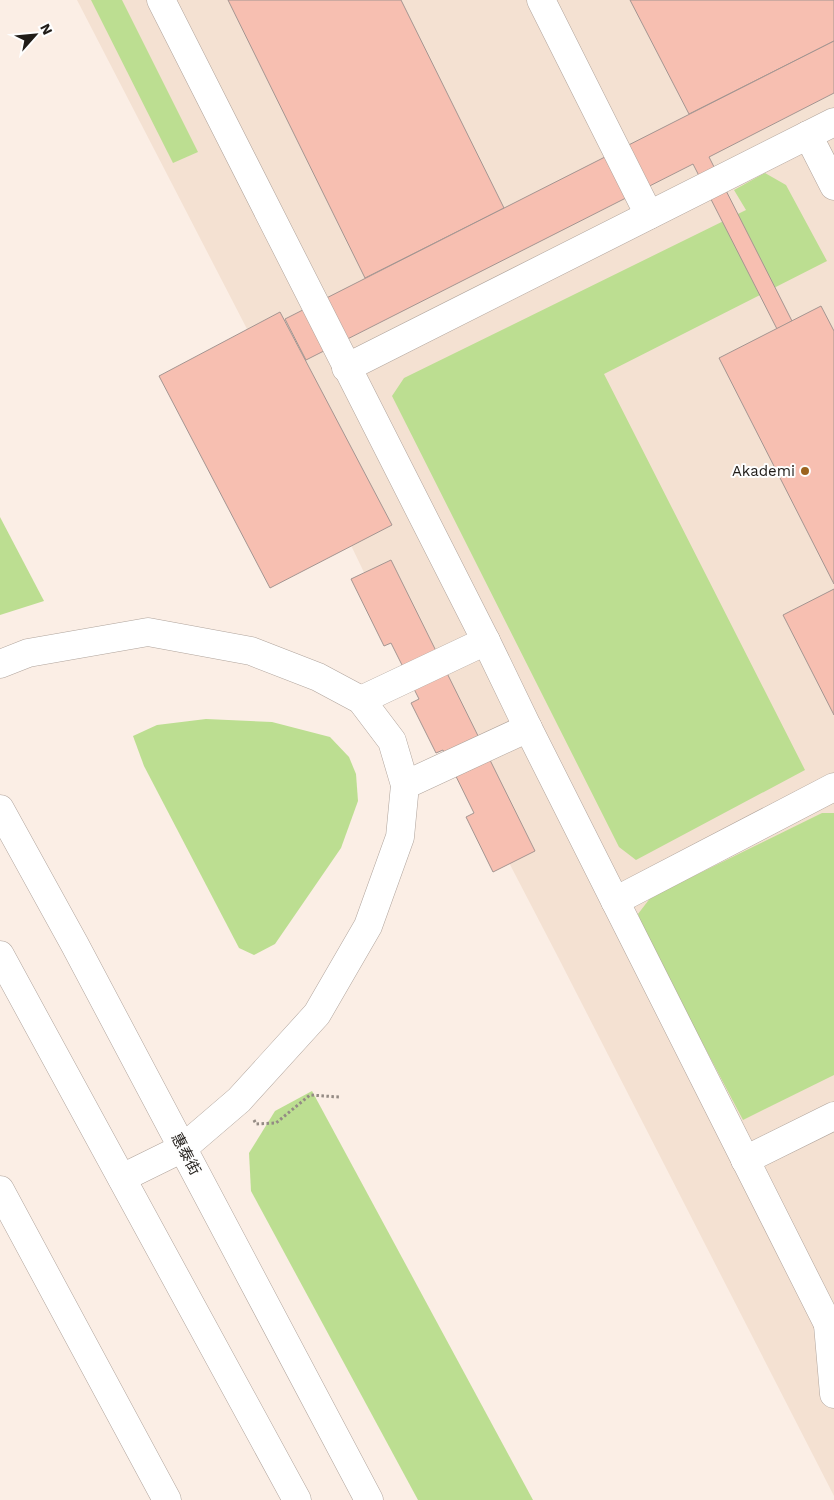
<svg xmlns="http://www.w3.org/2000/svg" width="834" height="1500" font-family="'Work Sans','Noto Sans SC',sans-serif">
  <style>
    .built { fill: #f4e1d2 }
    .green { fill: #bcde91 }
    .building { fill: #f7bfb1; stroke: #a49591 }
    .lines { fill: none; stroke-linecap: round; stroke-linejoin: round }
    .minor-casing { stroke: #b0a49c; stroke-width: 29 }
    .major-casing { stroke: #b0a49c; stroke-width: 29 }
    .path { stroke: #948b84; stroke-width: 3; stroke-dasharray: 2.5 2.5; stroke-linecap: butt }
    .minor { stroke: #fff; stroke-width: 28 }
    .major { stroke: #fff; stroke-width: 28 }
    .poi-dot { fill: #9b631f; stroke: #fefefe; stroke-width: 2 }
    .labels { text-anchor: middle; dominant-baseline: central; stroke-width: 4; stroke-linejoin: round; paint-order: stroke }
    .poi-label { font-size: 15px; fill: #201c18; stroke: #fefefe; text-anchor: end }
    .street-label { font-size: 15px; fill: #201c18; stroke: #fefefe }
  </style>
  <rect width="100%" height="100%" fill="#fbeee5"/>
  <path class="built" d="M77,0H834V1496L558,957L434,718L247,329Z"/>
  <g class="green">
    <path d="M91,0H122L198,152L173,163Z"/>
    <path d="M765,173L786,185L827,261L604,374L805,770L636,860L619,847L392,396L404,378L746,210L734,190Z"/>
    <path d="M0,517L44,601L0,615Z"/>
    <path d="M206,719L272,722L330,737L349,757L356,774L358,801L341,848L275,944L254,955L239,948L144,766L133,736L157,725Z"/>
    <path d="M822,813H834V1075L743,1120L646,936L638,914L651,897Z"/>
    <path d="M312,1091L533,1500H418L251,1191L249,1153L275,1111Z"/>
  </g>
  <g class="building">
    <path d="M228,0H401L504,208L365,278Z"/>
    <path d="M630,0H834V41L689,114Z"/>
    <path d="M834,41V93L709,157L792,321L777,329L693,164L306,360L285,319Z"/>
    <path d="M821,306L834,331V584L719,358Z"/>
    <path d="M280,312L392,525L270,588L159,376Z"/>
    <path d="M391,560L535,851L493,872L466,817L474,813L443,750L436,753L411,703L419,699L391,643L384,646L351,579Z"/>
    <path d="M834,589V715L783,615Z"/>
  </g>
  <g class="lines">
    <defs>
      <g id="minor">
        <path d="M161,0L486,641L528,728L834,1336"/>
        <path d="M541,0L649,215"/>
        <path d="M808,135L834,186"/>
        <path d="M346,368L834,122"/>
        <path d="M0,664L28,653L148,632L251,651L318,677L361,700L392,741L405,785L400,837L368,926L317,1014L239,1100L183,1148L122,1178"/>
        <path d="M361,700L486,641"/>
        <path d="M405,785L528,728"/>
        <path d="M615,901L834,787"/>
        <path d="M745,1160L834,1116"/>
        <path d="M0,1190L167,1500"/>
        <path d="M828,1325L834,1394"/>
      </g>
      <g id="major">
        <path d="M0,809L75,945L369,1500"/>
        <path d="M0,955L297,1500"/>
      </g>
    </defs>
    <use href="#minor" class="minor-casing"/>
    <use href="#major" class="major-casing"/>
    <path class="path" d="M254,1120L256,1124L276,1123L310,1095L339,1097"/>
    <use href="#minor" class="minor"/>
    <use href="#major" class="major"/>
  </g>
  <circle class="poi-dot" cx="805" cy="471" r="5"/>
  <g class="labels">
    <g class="poi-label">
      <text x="795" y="471">Akademi</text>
    </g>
    <g class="street-label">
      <text transform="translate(186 1154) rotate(62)">惠泰街</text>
    </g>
  </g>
  <g transform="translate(35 35) rotate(63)" stroke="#fefefe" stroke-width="4" paint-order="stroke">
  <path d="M0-4L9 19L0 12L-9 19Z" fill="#201c18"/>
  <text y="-8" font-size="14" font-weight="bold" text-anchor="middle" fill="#201c18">N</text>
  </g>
</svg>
